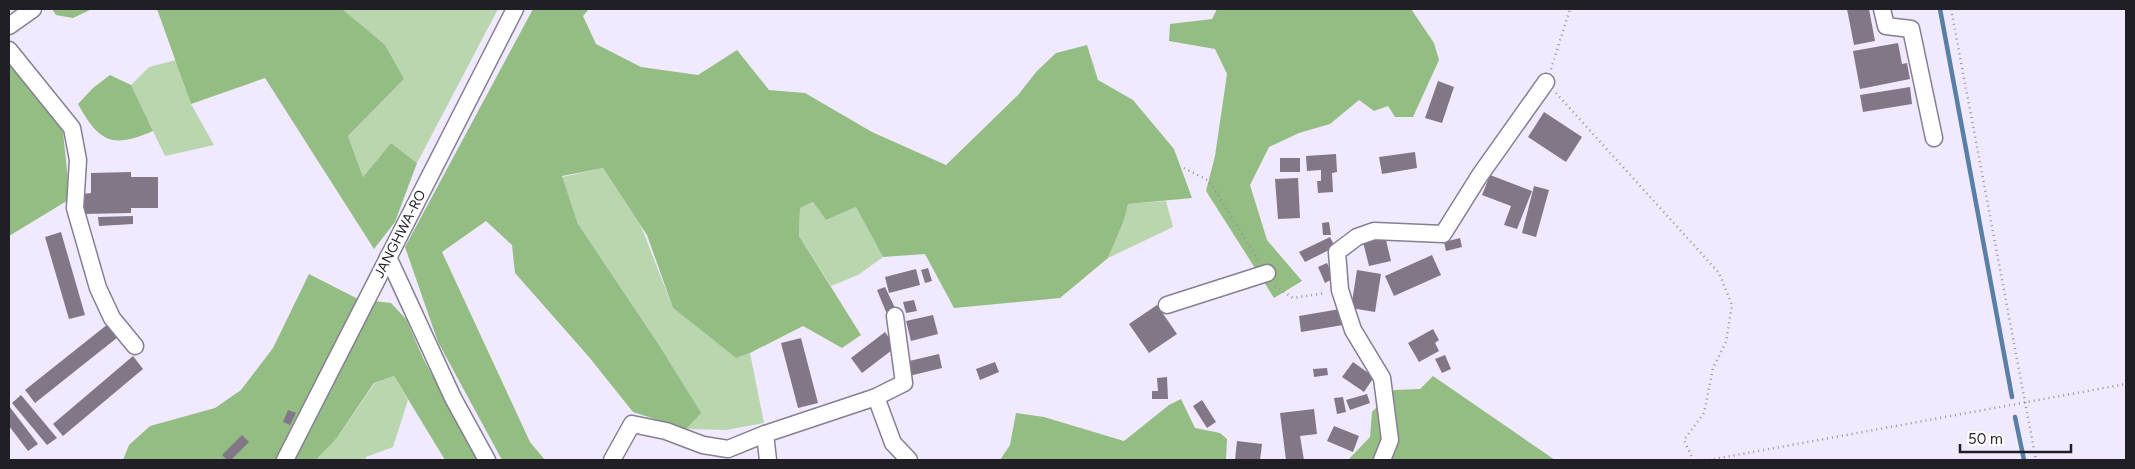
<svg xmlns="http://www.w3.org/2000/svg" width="2135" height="469" font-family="Figtree,sans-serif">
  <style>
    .green { fill: #b9d6ae }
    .forest { fill: #94bd83 }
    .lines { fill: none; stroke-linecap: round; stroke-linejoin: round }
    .stream { stroke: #5980a4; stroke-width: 4.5 }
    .building { fill: #817787 }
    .minor-casing { stroke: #857f91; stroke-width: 19 }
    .path { stroke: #9893a2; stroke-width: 2.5; stroke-dasharray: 1 4; stroke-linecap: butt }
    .minor { stroke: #fff; stroke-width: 16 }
    .labels { text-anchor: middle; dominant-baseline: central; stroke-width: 5; stroke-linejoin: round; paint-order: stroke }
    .street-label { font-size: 14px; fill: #211f26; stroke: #fff }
  </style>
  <rect width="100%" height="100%" fill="#f1eafe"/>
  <g class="green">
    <path d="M342,9H498L417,163L391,143L363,177L348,136L404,79L362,27Z"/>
    <path d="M176,60L191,104L214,145L165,156L131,85L149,67Z"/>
    <path d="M603,168L641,226L673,308L736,358L750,353L764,423L726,430L686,429L700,413L659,345L578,224L562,177Z"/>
    <path d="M1166,201L1173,227L1108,258L1123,223L1127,204Z"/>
    <path d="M813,202L826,220L856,207L883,257L858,275L831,286L799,236L800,208Z"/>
    <path d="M394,376L408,400L393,447L366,457L365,460H316L336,439L375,383Z"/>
  </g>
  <g class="forest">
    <path d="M52,9H92L73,18L56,15Z"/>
    <path d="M157,9H342L385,45L404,79L348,136L363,177L391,143L417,163L395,222L374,249L265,78L191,104Z"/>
    <path d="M533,9H589L583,16L596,44L641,67L698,75L737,50L769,90L805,93L872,132L946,165L1018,95L1037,71L1056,53L1087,45L1098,80L1133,100L1174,149L1192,198L1128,204L1123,223L1108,258L1060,298L954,308L925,254L883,257L856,207L826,220L813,202L800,208L799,236L861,335L842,348L803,326L750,353L736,358L673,308L647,235L603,168L562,176L578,224L659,345L701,413L686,429L633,412L589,357L515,273L512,245L486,221L442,252L530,442L545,460H502L438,342L405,247Z"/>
    <path d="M1217,9H1411L1434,43L1439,60L1413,117H1395L1388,106L1374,111L1359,100L1330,124L1299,133L1269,147L1250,185L1267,240L1302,281L1274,298L1206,191L1215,156L1227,74L1215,49L1169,41L1170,24L1212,19Z"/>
    <path d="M9,59L62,122L70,199L9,236Z"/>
    <path d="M110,75L131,85L153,131C112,149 99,142 78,104L93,88Z"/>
    <path d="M309,274L358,299L391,303L406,319L423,358L477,460H445L394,376L374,383L336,439L316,460H123L129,445L150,426L215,408L241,390L273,348Z"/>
    <path d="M1433,376L1555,460H1348L1370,437L1372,412L1394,390L1420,389Z"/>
    <path d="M1181,399L1195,428L1220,433L1227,439L1226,460H1000L1010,445L1016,413L1044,417L1124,441L1169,405Z"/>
  </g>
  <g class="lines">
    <g class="stream">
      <path d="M1940,9L2012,397"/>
      <path d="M2015,417L2024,460"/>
    </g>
  </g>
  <g class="building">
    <path d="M1847,9H1869L1875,41L1854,45Z"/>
    <path d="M1898,43L1902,64L1907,63L1910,79L1860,89L1853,51Z"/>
    <path d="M1438,81L1454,87L1442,123L1425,118Z"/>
    <path d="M1910,87L1912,104L1863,112L1860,95Z"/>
    <path d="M1544,112L1582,137L1566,162L1528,137Z"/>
    <path d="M1415,152L1417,168L1382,174L1379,157Z"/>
    <path d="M1336,154L1337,172L1332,173L1333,192L1318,193L1317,181H1321V170L1307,171L1306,156Z"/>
    <rect x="1280" y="158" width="20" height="14"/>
    <path d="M131,172V177H158V208H131V213L83,214L82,194L91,193V173Z"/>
    <path d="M1490,175L1532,191L1517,229L1504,225L1511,206L1482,195Z"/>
    <path d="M1298,178L1300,218L1278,219L1275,179Z"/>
    <path d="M1534,186L1549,190L1536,237L1522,233Z"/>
    <path d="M133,216V224L99,226L98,217Z"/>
    <path d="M1329,222L1331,235H1323L1322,223Z"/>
    <path d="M61,232L85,315L69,319L45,237Z"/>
    <path d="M1385,236L1391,261L1369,266L1363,242Z"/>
    <path d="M1330,237L1335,247L1305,262L1299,252Z"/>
    <path d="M1460,238L1462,247L1446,251L1444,242Z"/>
    <path d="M1432,255L1441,275L1394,296L1385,276Z"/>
    <path d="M1327,263L1334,278L1325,283L1318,267Z"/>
    <path d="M928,268L932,281L925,283L921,270Z"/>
    <path d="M916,269L920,285L889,293L885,277Z"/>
    <path d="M1357,270L1381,274L1375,312L1351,308Z"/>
    <path d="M885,287L895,308L886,312L877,290Z"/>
    <path d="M914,300L917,311L906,313L903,302Z"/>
    <path d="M1157,305L1177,334L1149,353L1129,324Z"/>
    <path d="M1340,309L1343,325L1301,332L1299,316Z"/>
    <path d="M933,315L938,334L911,341L906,321Z"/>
    <path d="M108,324L118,337L35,403L25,390Z"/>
    <path d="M1433,329L1439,340L1435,343L1439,351L1419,362L1408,343Z"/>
    <path d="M885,332L896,347L862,373L851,358Z"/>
    <path d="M801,338L818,403L798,408L781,343Z"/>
    <path d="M939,354L942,368L909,376L905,362Z"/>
    <path d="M1445,355L1451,369L1442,373L1435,359Z"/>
    <path d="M133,356L143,369L63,436L53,424Z"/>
    <path d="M995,362L999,372L980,380L976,369Z"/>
    <path d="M1353,362L1374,377L1364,392L1342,377Z"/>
    <path d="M1327,368L1328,375L1314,377L1313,369Z"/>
    <path d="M1167,377L1168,399H1152V391H1158L1157,378Z"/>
    <path d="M1367,394L1370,403L1350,410L1346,400Z"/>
    <path d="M21,395L57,438L47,445L12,403Z"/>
    <path d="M1343,397L1346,412L1337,414L1334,398Z"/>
    <path d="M1202,400L1216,422L1207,428L1193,406Z"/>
    <path d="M9,406L38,444L28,451L9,426Z"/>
    <path d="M1314,409L1317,434L1300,436L1304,460H1286L1280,413Z"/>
    <path d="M288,410L296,413L290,425L283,422Z"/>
    <path d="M1334,426L1359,436L1353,452L1327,441Z"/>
    <path d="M242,435L249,442L231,460H227L222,455Z"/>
    <path d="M1237,441L1262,444L1260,460H1235Z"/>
  </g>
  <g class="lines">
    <defs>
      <g id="minor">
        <path d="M1882,9L1886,26L1911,29L1934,138"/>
        <path d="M9,26L33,9"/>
        <path d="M9,50L72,128L78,160L75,208L98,288L112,318L135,346"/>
        <path d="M388,257L453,398L487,460"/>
        <path d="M1167,305L1267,273"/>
        <path d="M876,397L893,443L909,460"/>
        <path d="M285,460L515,9"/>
        <path d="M612,460L632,424L666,431L703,445L728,449L765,434"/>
        <path d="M768,460L765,434L876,397L904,383L895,316"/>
        <path d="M1382,460L1390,440L1382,378L1353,330L1340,290L1337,252L1357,237L1374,231L1443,234L1480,175L1546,82"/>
      </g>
    </defs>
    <use href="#minor" class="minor-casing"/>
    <g class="path">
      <path d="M1951,9L2036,460"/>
      <path d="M1551,69L1570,9"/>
      <path d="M1556,93L1719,273L1732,305L1726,342L1713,368L1704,413L1684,440L1693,460"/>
      <path d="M1184,168L1209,181L1259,261"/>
      <path d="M1275,286L1293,298L1326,293"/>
      <path d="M1709,460L2126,384"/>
    </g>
    <use href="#minor" class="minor"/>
  </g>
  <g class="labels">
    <g class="street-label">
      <text transform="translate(400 234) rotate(-63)">JANGHWA-RO</text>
    </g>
  </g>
  <rect width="2135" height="469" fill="none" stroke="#211f26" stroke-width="20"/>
  <path d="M1960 444v8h111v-8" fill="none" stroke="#211f26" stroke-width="2.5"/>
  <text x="1968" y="444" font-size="15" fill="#211f26" stroke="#ffffff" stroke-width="4" paint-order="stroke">50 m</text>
</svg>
